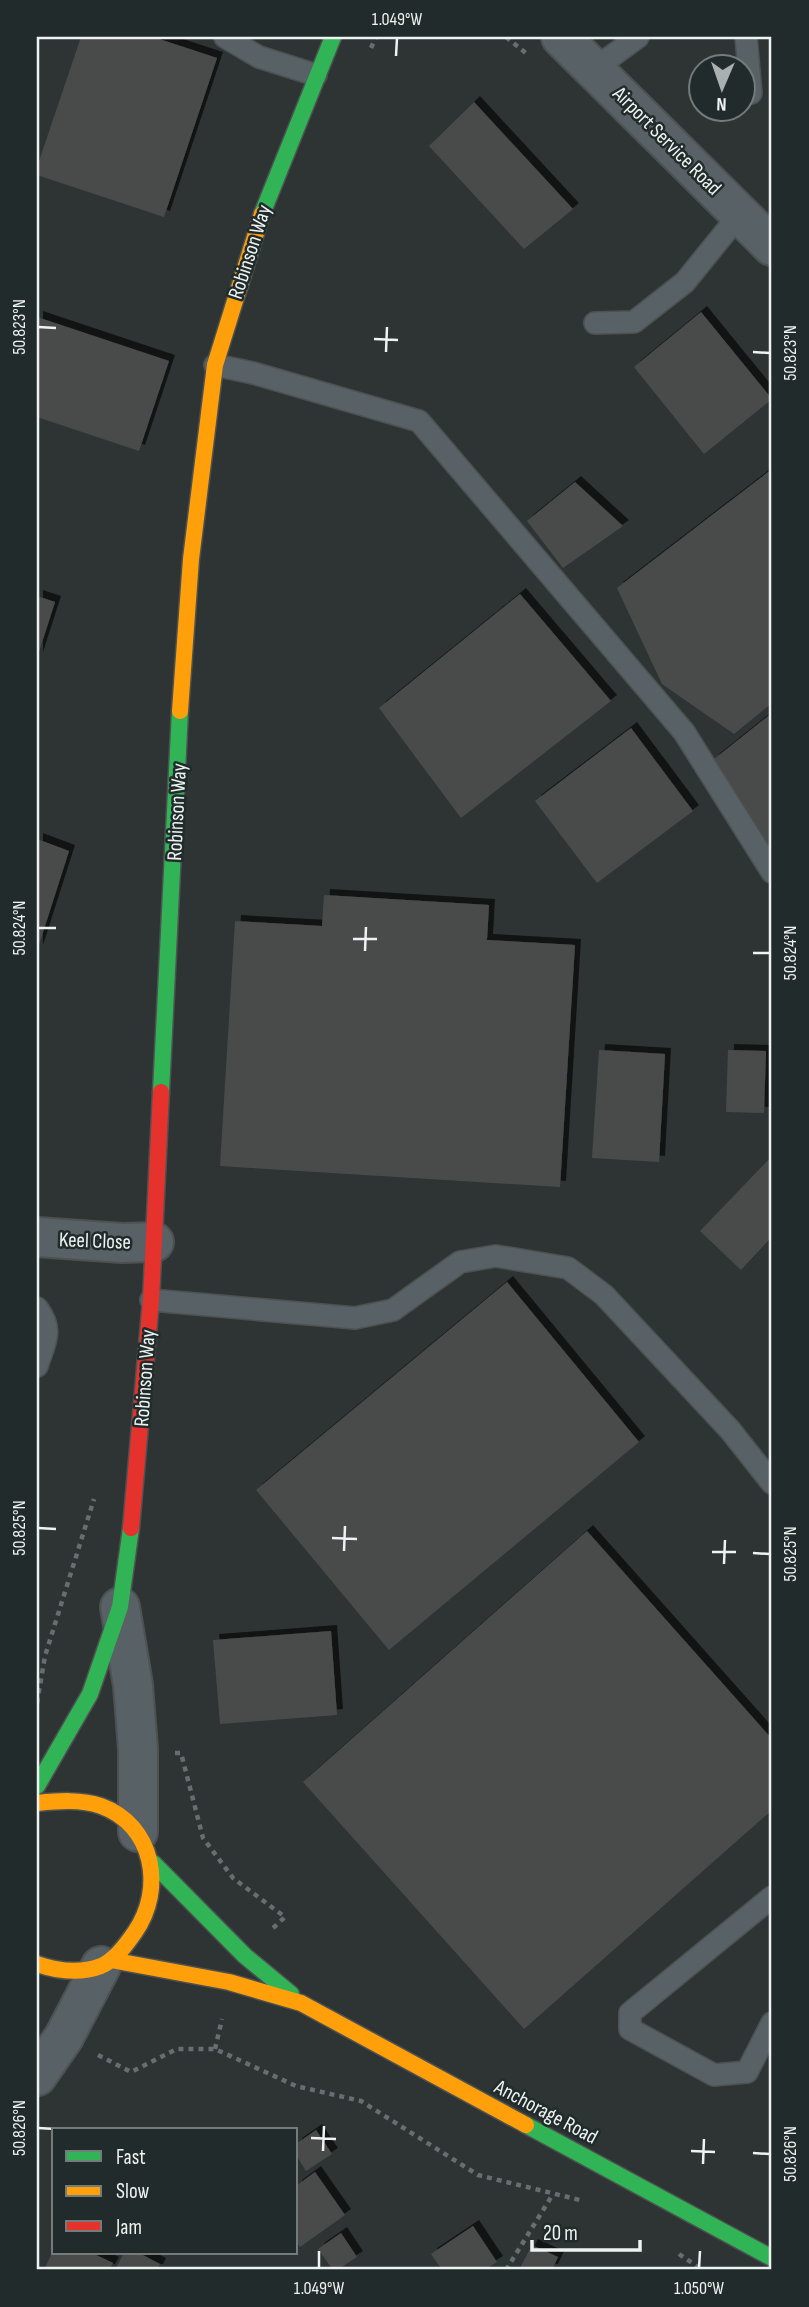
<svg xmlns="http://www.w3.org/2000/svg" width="809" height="2307" font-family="'Sofia Sans Condensed',sans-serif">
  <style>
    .building { fill: #494c4b; filter: url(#shadow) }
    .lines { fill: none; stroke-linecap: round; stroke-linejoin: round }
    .lane-casing { stroke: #4d5151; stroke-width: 24 }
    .street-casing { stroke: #4d5151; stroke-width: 42 }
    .fast-casing { stroke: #4d5151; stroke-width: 19 }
    .slow-casing { stroke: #4d5151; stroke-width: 19 }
    .jam-casing { stroke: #4d5151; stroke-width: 19 }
    .path { stroke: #676e71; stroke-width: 4.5; stroke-dasharray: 5 5; stroke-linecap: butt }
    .lane { stroke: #586166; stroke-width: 21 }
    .street { stroke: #586166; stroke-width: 38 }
    .fast { stroke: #30b455; stroke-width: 16 }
    .slow { stroke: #ff9f0a; stroke-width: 16 }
    .jam { stroke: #e5322d; stroke-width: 16 }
    .ticks { fill: none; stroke: #edf2f2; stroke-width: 2.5 }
    .labels { text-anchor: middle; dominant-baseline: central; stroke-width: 5; stroke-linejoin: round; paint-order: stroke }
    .street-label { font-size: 21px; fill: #edf2f2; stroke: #222b2b }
    .neatline { fill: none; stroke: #edf2f2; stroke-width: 2.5 }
    .ticks-label { font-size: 18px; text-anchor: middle; fill: #edf2f2 }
  </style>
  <defs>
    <filter id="shadow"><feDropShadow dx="6" dy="-6" stdDeviation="0" flood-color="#0009"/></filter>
  </defs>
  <rect width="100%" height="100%" fill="#2e3333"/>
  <g class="building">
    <path d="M81,37H153L217,58L164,217L37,175V167Z"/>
    <path d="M474,102L573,209L524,249L429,146Z"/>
    <path d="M701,312L772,399L704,454L634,367Z"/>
    <path d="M37,317L169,361L139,451L37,417Z"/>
    <path d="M772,469V703L734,734L662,684L617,588Z"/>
    <path d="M575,482L623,526L563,568L527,521Z"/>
    <path d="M520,594L611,701L461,818L379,708Z"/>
    <path d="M37,596L55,602L37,658Z"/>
    <path d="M772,713V852L713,760Z"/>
    <path d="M631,728L693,811L597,883L535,801Z"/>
    <path d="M37,839L69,851L37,951Z"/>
    <path d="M324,895L489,905L487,940L575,945L560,1187L220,1166L235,921L322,926Z"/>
    <path d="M599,1050L665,1054L659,1162L592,1158Z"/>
    <path d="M728,1050L766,1051L764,1113L726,1112Z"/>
    <path d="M772,1156V1237L741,1270L700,1231Z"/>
    <path d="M507,1282L639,1442L389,1650L256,1490Z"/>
    <path d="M587,1531L772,1739V1810L524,2029L303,1782Z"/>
    <path d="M331,1631L337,1715L220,1724L213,1640Z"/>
    <path d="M316,2130L332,2154L306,2171L296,2155V2144Z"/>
    <path d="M315,2172L345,2215L300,2247L296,2241V2186Z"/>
    <path d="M473,2226L497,2262L484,2270H442L431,2254Z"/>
    <path d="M341,2233L357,2257L337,2270H333L318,2249Z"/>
    <path d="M532,2245L558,2257L552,2270H519Z"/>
    <path d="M52,2253H92L113,2263L109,2270H44Z"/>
    <path d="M124,2253H139L160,2264L157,2270H115Z"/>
  </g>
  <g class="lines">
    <defs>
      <g id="lane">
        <path d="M225,37L259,57L316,75"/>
        <path d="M746,37L751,93"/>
        <path d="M594,69L638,37"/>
        <path d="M595,323L634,322L685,282L740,214"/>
        <path d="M215,365L253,373L419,421L684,732L772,872"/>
        <path d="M151,1300L355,1318L393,1310L460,1262L496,1256L568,1268L604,1295L730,1430L772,1483"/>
        <path d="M37,1308C54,1331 45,1341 37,1366"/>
        <path d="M772,1897L630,2013V2029L714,2075L747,2072L772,2023"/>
      </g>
      <g id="street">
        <path d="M561,37L772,246"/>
        <path d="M37,1237L122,1243L154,1242"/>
        <path d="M120,1607L133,1685L138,1749V1832"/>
        <path d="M37,2076L64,2037L101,1966"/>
      </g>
      <g id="fast">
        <path d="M262,214L333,37"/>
        <path d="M161,1092L180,711"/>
        <path d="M37,1786L90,1694L120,1607L131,1528"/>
        <path d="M153,1863L245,1956L291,1994"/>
        <path d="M526,2125L772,2258"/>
      </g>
      <g id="slow">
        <path d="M180,711L191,559L215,365L262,214"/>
        <path d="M37,1803C58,1801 81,1799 101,1806C154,1825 165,1889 135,1932C126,1945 115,1960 101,1966C80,1974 57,1971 37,1964"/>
        <path d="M111,1960L229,1982L301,2003L526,2125"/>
      </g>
      <path id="jam" d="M131,1528L151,1300L161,1092"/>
    </defs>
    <use href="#lane" class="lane-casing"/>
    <use href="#street" class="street-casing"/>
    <use href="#fast" class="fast-casing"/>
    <use href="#slow" class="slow-casing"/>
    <use href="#jam" class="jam-casing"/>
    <g class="path">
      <path d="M506,37L527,54"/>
      <path d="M371,48L376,37"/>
      <path d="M37,1703L45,1656L94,1499"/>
      <path d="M175,1753H181L203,1838L233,1878L285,1917L272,1929"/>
      <path d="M215,2049L222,2019"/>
      <path d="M98,2055L131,2072L177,2049H215L296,2086L361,2101L478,2175L584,2201"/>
      <path d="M679,2254L698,2267L709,2270"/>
      <path d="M506,2270L553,2194"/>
    </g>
    <use href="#lane" class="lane"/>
    <use href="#street" class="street"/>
    <use href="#fast" class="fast"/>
    <use href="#slow" class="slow"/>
    <use href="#jam" class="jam"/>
  </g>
  <path class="ticks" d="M396,56L397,38M38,327L56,328M374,339L398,340M386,352L387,327M753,352L770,353M38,928H56M353,939H377M365,951L366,927M753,953H770M38,1528L56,1529M332,1538L357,1539M344,1551L345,1526M712,1552H736M753,1553L770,1554M724,1564L725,1540M38,2128L56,2129M311,2138L336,2139M323,2151L324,2126M691,2151L715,2152M753,2153L770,2154M703,2164L704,2139M319,2268V2251M699,2268L700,2251"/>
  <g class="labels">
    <g class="street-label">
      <text transform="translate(667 141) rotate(45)">Airport Service Road</text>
      <text transform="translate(250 252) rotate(-72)">Robinson Way</text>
      <text transform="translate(177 812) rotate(-87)">Robinson Way</text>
      <text transform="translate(95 1241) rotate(2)">Keel Close</text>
      <text transform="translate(145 1378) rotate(-86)">Robinson Way</text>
      <text transform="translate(546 2112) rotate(28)">Anchorage Road</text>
    </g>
  </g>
  <rect width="809" height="2307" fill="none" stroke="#222b2b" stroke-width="77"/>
  <rect x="52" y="2128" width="245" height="126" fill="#222b2b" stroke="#737b7b" stroke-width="2"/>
  <rect x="66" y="2151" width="35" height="10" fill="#30b455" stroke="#737b7b" stroke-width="2"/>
  <text x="116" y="2164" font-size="21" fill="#edf2f2">Fast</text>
  <rect x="66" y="2186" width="35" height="10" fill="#ff9f0a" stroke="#737b7b" stroke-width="2"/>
  <text x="116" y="2198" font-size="21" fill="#edf2f2">Slow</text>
  <rect x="66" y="2221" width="35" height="10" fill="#e5322d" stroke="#737b7b" stroke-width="2"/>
  <text x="116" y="2234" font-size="21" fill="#edf2f2">Jam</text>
  <g transform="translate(722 88) rotate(182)"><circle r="33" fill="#222b2b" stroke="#737b7b" stroke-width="2"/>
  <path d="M0-5L12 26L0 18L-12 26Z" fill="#aaafaf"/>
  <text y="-10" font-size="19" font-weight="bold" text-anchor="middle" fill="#edf2f2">N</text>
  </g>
  <path d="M532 2240v10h108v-10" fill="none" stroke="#edf2f2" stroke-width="3.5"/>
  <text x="543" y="2240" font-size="21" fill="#edf2f2" stroke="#222b2b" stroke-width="5" paint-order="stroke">20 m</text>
  <rect x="38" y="38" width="732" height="2230" class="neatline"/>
  <g class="ticks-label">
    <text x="397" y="25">1.049°W</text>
    <text transform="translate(19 327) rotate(-90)" y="6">50.823°N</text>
    <text transform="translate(790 353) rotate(-90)" y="6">50.823°N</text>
    <text transform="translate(19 928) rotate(-90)" y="6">50.824°N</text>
    <text transform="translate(790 953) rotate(-90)" y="6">50.824°N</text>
    <text transform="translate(19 1528) rotate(-90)" y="6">50.825°N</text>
    <text transform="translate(790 1554) rotate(-90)" y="6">50.825°N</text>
    <text transform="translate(19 2128) rotate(-90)" y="6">50.826°N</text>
    <text transform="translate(790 2154) rotate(-90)" y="6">50.826°N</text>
    <text x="319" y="2294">1.049°W</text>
    <text x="699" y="2294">1.050°W</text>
  </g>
</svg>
